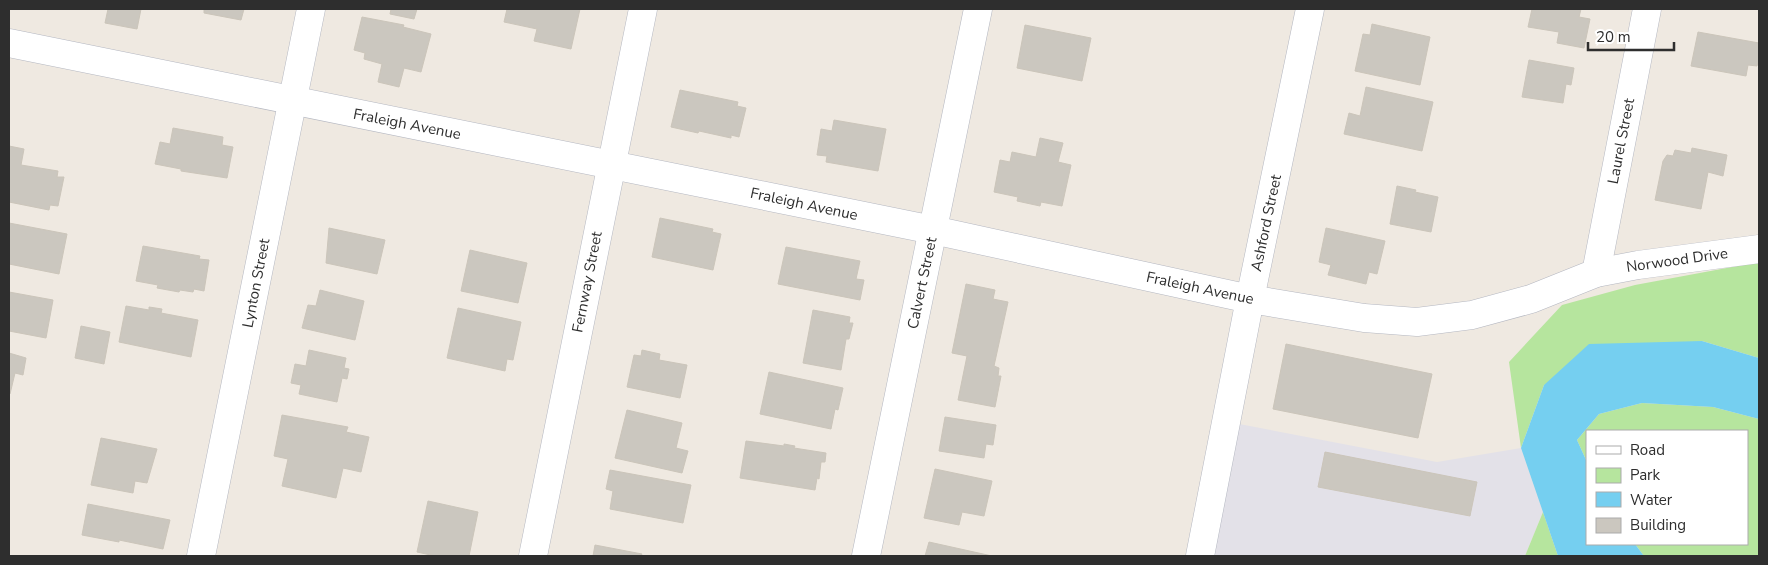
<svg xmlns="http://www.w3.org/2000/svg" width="1768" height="565" font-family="'Nunito Sans',sans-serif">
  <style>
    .industrial { fill: #e3e1e8 }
    .green { fill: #b6e59e }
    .water { fill: #75cff0 }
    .building { fill: #cbc7bf; stroke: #cbc5ba }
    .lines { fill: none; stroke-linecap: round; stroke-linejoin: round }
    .minor-casing { stroke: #b4b7c1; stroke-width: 29 }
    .minor { stroke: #fff; stroke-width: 28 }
    .labels { text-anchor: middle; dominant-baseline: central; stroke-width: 5; stroke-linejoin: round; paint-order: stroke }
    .street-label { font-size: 15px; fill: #2e2e2e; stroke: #fff }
  </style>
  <rect width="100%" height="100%" fill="#efe9e1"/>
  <path class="industrial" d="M1234,423L1437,462L1521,448L1543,512L1525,556H1207Z"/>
  <g class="green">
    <path d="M1759,262V358L1702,341L1544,385L1521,448L1509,362L1562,305L1635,285Z"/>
    <path d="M1642,403L1713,407L1759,419V556H1644L1635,544H1747V431H1587V462L1577,440L1599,414Z"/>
    <path d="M1543,512L1558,556H1525Z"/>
  </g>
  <path class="water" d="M1702,341L1759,358V419L1713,407L1642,403L1599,414L1577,440L1587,462V544H1635L1644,556H1558L1521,448L1544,385L1589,344Z"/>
  <g class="building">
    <path d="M108,9H141L137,29L105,23Z"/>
    <path d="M204,9H244L241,20L204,13Z"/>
    <path d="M391,9H417L414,19L390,14Z"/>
    <path d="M507,9H580L571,49L534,41L537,29L504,22Z"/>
    <path d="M1532,9H1581L1579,17L1590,19L1584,48L1557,43L1559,32L1528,27Z"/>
    <path d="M362,17L404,25L403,27L431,34L421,72L404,68L399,87L378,82L382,64L364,59L365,53L354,50Z"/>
    <path d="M1372,24L1430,37L1420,85L1355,71L1363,34L1370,35Z"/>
    <path d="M1025,25L1091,38L1082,81L1017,68Z"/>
    <path d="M1698,32L1759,43V62H1758L1757,66L1748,65L1746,76L1691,66Z"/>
    <path d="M1529,60L1574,68L1571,85L1566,84L1563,103L1522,97Z"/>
    <path d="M1366,87L1433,102L1422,151L1344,134L1349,113L1360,116Z"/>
    <path d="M680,90L738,102L737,106L746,108L739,137L731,135V138L699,131L698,133L671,127Z"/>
    <path d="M834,120L886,129L878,171L826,162L827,156L817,155L821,129L832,131Z"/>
    <path d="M173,128L223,137L222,145L233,147L227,178L181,171V169L155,164L160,142L170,144Z"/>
    <path d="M1040,138L1063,143L1058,162L1071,165L1062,206L1041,202L1040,206L1017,201L1018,197L994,192L1000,160L1010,162L1012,152L1036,157Z"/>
    <path d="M9,146L24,149L21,165L58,171L57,177H64L58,206L50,205L49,210L9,202Z"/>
    <path d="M1692,148L1727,155L1723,176L1708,172L1701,209L1655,200L1663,161L1667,155L1673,156L1675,150L1691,153Z"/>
    <path d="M1397,186L1416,190L1415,192L1438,197L1431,232L1390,224Z"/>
    <path d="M660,218L713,229L712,232L721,234L713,270L652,257Z"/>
    <path d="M9,223L67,234L59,274L9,264Z"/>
    <path d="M329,228L385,240L377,274L326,263Z"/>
    <path d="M1326,228L1385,241L1377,274L1369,272L1366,284L1328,275L1331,265L1319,262Z"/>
    <path d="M143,246L200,256L199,259L209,260L204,291L194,289L193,292L180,290L179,292L157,288L158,285L136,281Z"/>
    <path d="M786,247L860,261L856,279L864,280L860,300L778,284Z"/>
    <path d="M470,250L527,263L518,303L461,291Z"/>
    <path d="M966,284L995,290L993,299L1008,302L994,366L999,368L998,376H1001L995,407L958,400L967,356L952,353Z"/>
    <path d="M320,290L364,301L355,340L302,328L308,305L316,306Z"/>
    <path d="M9,292L53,300L46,338L9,331Z"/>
    <path d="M126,306L149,310V307L162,309L161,313L198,320L191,357L119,342Z"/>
    <path d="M458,308L521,322L513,360L507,359L505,371L447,358Z"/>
    <path d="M813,310L850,317L849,323H853L849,339H846L841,370L803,363Z"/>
    <path d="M81,326L110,332L104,364L75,358Z"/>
    <path d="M1286,344L1432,374L1418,438L1273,409Z"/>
    <path d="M309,350L346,358L344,368L349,369L347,379L342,378L337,402L299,394L301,385L291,383L295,364L306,366Z"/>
    <path d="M642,350L660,354L659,360L687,365L680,398L627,387L634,355L641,356Z"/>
    <path d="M9,353L26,358L23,375L15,373L10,394H9Z"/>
    <path d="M769,372L843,388L838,410L835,409L831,429L760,414Z"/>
    <path d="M627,410L682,423L676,448L688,451L682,473L615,458Z"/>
    <path d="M282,415L348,427L346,432L369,437L361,472L343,468L336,498L282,486L288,459L274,456Z"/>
    <path d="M945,417L996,425L993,445L986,444L984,458L939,451Z"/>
    <path d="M101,438L157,449L147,483L135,481L133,493L91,485Z"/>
    <path d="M746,441L784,446V444L795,446L794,448L826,453L825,462H821L819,479L817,478L815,490L740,478Z"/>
    <path d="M1325,452L1477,482L1470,516L1318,487Z"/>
    <path d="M935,469L992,481L984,516L962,512L959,525L924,518Z"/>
    <path d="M610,470L691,485L683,523L610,509L613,491L606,489Z"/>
    <path d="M428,501L478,512L469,556H435L417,552Z"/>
    <path d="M88,504L170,520L163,549L119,540V542L82,535Z"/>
    <path d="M929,542L992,556H925Z"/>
    <path d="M595,545L642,554L641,556H593Z"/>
  </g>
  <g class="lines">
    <defs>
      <g id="minor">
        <path d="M9,43L933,230L1250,299L1364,318L1417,322L1472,315L1531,299L1596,273L1638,265L1759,249"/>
        <path d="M1596,273L1647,9"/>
        <path d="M201,556L311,9"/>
        <path d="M533,556L643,9"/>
        <path d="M866,556L978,9"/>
        <path d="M1200,556L1250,299L1310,9"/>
      </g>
    </defs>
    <use href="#minor" class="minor-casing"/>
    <use href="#minor" class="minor"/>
  </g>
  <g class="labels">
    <g class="street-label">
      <text transform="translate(407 124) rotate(11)">Fraleigh Avenue</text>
      <text transform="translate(1621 141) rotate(-79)">Laurel Street</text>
      <text transform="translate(804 204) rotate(12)">Fraleigh Avenue</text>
      <text transform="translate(1266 223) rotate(-78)">Ashford Street</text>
      <text transform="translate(1677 260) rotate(-8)">Norwood Drive</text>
      <text transform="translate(587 282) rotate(-79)">Fernway Street</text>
      <text transform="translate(256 283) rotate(-79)">Lynton Street</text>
      <text transform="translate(922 283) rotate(-78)">Calvert Street</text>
      <text transform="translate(1200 288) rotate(12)">Fraleigh Avenue</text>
    </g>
  </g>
  <rect width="1768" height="565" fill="none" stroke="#2e2e2e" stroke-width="20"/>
  <rect x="1586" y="430" width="162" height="115" fill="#ffffff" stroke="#ababab"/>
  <rect x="1596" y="446" width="25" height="8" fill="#ffffff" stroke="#ababab"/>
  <text x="1630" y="455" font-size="15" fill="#2e2e2e">Road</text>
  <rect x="1596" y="468" width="25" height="15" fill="#b6e59e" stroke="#ababab"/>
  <text x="1630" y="480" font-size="15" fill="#2e2e2e">Park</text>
  <rect x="1596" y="492" width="25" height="15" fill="#75cff0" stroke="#ababab"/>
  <text x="1630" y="505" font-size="15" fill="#2e2e2e">Water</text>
  <rect x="1596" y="518" width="25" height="15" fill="#cbc7bf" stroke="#ababab"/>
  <text x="1630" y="530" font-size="15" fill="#2e2e2e">Building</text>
  <path d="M1588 42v8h86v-8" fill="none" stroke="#2e2e2e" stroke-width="2.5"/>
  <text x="1596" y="42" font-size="15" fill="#2e2e2e" stroke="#ffffff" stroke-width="4" paint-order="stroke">20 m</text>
</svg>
